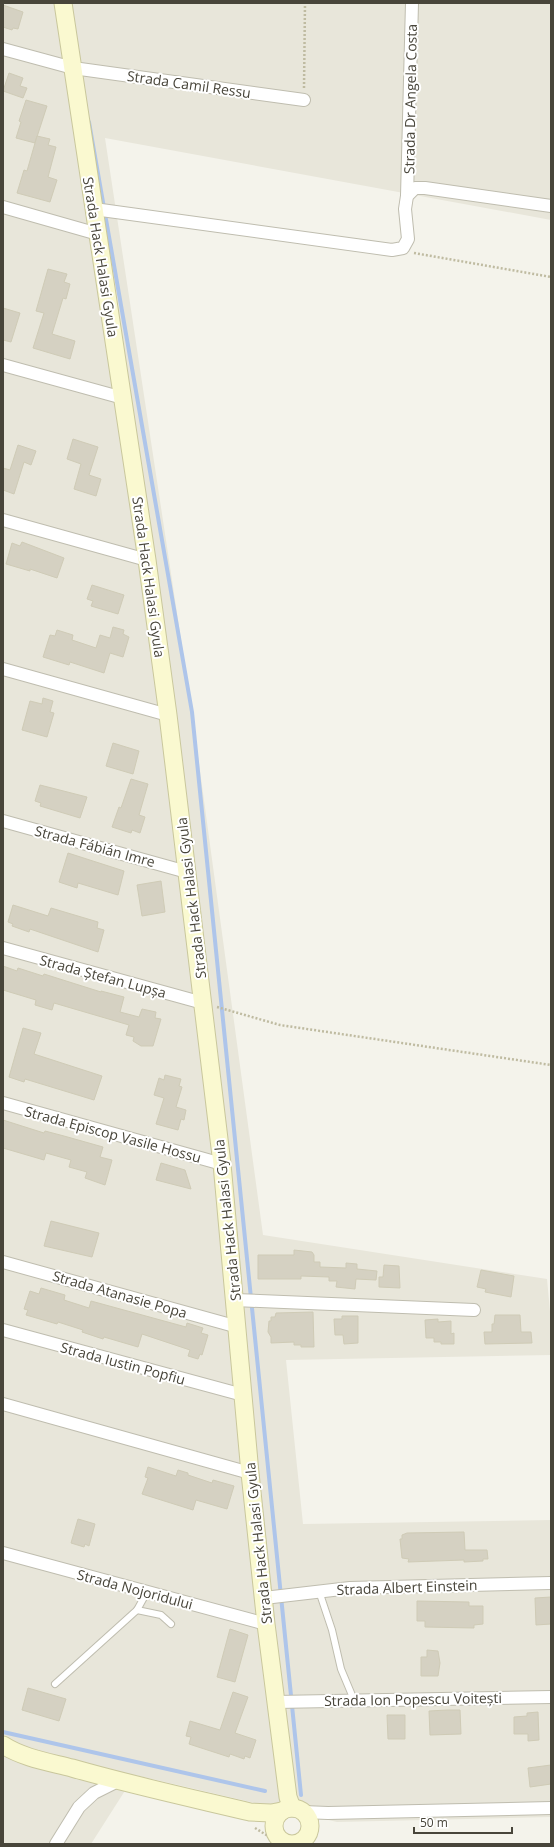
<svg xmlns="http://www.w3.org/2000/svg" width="554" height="1847" font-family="'Open Sans',sans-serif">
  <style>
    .residential { fill: #e8e6da }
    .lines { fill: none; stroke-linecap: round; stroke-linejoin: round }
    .stream { stroke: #aec5ea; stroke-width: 4 }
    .building { fill: #d5d1c2; stroke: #cfcbb6 }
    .lane-casing { stroke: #bfbdaf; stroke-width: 8 }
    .street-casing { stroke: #bfbdaf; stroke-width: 14 }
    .secondary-casing { stroke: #c9c79c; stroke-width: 19 }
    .path { stroke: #bfbba1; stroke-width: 2.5; stroke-dasharray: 2 2; stroke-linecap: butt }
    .lane { stroke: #fff; stroke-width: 6 }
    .street { stroke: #fff; stroke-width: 12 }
    .secondary { stroke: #faf9d0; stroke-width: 17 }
    .labels { text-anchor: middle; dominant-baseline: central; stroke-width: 4; stroke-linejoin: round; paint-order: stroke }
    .street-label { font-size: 14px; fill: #48453a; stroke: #fff }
  </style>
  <rect width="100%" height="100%" fill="#f4f3eb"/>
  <path class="residential" d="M3,3H551V220L105,138L192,712L263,1235L547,1279L551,1322V1355L286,1360L303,1524L551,1520V1817L337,1822L135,1775L91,1844H3Z"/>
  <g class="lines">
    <g class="stream">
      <path d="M89,122L192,712L301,1795"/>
      <path d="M3,1732L265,1791"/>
    </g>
  </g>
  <g class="building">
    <path d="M3,5L23,12L18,29L13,28L12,30L3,27Z"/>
    <path d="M9,73L23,78L20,86L27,88L23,98L3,91Z"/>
    <path d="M26,100L47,106L35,143L16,138L21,122L19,121Z"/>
    <path d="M37,136L50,139L48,145L56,147L48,177L57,180L50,202L17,193L24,170L27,171Z"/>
    <path d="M48,269L67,274L64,282L70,284L66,299L63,298L52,334L75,341L70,359L33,348L44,313L36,311Z"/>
    <path d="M3,308L20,313L11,342L3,340Z"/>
    <path d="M73,439L98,447L89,475L101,479L96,496L74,489L81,464L67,459Z"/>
    <path d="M18,445L36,451L31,465L24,462L14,494L3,490V468L10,470Z"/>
    <path d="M22,542L64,558L57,578L30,569V571L6,564L12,543L20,546Z"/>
    <path d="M92,585L124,595L118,614L91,606L93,601L87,599Z"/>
    <path d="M113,627L124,630L123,634L129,637L123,657L110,653L104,673L70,662L69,665L43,657L50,635L55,636L57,630L73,635L72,640L96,648L100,635L110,638Z"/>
    <path d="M43,698L53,701L50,712L54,713L47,737L22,730L30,701L42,704Z"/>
    <path d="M113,743L139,751L133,774L106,766Z"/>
    <path d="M131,779L148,784L139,815L145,817L140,833L132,830L131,833L112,827L119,807L121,808Z"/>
    <path d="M40,785L87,797L80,818L40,806L41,803L35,801Z"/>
    <path d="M68,853L124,871L118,895L78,883L77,888L59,882Z"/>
    <path d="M161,881L165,912L142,916L137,885Z"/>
    <path d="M13,905L48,916L51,908L98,922L97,928L104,930L98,952L30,929L29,932L12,926L13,924L8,922Z"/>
    <path d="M3,966L17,971L18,968L43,976L44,974L101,992V991L124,997L120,1012L139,1017L142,1009L156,1012L155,1018L161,1019L153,1046H141L133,1041L134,1037L126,1035L129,1025L54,1003L52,1010L35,1005L36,1000L3,990Z"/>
    <path d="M23,1028L41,1033L34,1054L102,1076L94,1100L25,1079L24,1082L9,1077Z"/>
    <path d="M165,1075L181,1079L179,1086L182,1087L176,1107L186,1110L184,1120L181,1119L178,1130L156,1124L164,1098L154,1095L159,1078L164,1080Z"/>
    <path d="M3,1120L44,1133L45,1131L64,1136L103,1147L100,1157L112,1160L105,1185L85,1178L87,1172L69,1167L71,1160L46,1153L44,1160L3,1148Z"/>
    <path d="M161,1163L185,1170L191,1189L156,1180Z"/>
    <path d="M51,1221L99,1233L92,1257L44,1246Z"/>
    <path d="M294,1250L312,1252L314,1255V1262H320V1267L346,1268V1263L357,1264V1269L377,1271L376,1280L356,1279L355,1289L336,1287L337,1281H329V1277L301,1276V1279H258V1255H294Z"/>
    <path d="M384,1265L399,1266L400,1288L379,1287V1277H383Z"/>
    <path d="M481,1270L514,1276L511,1297L485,1292L486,1289L477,1287Z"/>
    <path d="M41,1288L65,1295L64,1300L89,1308L91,1301L186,1327L187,1323L203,1328L201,1333L208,1335L202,1355L200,1354L198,1359L188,1356L190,1350L142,1334L138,1347L104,1337L103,1339L82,1332L83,1330L58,1322L57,1324L26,1315L28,1310L24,1309L30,1291L39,1294Z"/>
    <path d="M313,1312L314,1347H301V1345H294V1342L271,1343V1337L268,1332L269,1321H271V1317H275L276,1313Z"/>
    <path d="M495,1315H520L521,1332H531L532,1343L485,1344L484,1332H492V1324H494Z"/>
    <path d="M342,1316H358V1343L344,1344L343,1335H335L334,1319H342Z"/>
    <path d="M438,1319V1322L451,1321V1334L454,1333V1344H441V1342H434V1338H426L425,1320Z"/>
    <path d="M148,1467L176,1476L178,1470L188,1473V1475L212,1483L213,1480L234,1486L227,1509L196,1500L193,1510L142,1494L148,1478L145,1477Z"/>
    <path d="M78,1519L95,1524L89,1546L85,1544L84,1547L71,1543Z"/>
    <path d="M464,1532L465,1550H487L488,1559H483V1561L464,1562V1560L408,1562L409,1559L402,1558L400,1539H402V1535L407,1533Z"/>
    <path d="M551,1597V1624L536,1625L535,1598Z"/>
    <path d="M417,1601L469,1602V1606H483V1624L474,1625V1628L425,1627V1621H417Z"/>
    <path d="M230,1629L248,1635L235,1682L217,1677Z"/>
    <path d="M427,1650L438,1651L440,1663L438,1676H421V1657H427Z"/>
    <path d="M28,1688L66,1699L59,1721L22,1710Z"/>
    <path d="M233,1692L248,1697L235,1733L256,1740L250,1758L245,1756L244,1759L230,1754L229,1757L189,1744L191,1737L186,1736L190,1721L220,1730Z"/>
    <path d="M447,1710H460L461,1734L430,1735L429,1711Z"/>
    <path d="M538,1712L539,1740L528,1741V1734H514V1717L527,1716V1713Z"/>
    <path d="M387,1715H405V1739H388Z"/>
    <path d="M551,1765V1784L530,1787L528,1768Z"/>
  </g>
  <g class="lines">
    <defs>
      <g id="lane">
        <path d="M319,1591L332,1630L341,1669L354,1700"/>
        <path d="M137,1610L161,1615L171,1624"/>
        <path d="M55,1684L137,1610L147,1592"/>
      </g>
      <g id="street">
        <path d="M3,49L73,68L304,100"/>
        <path d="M407,196L412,3"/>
        <path d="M3,207L98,234"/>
        <path d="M94,209L392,250L403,248L408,239L405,209L407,196L415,188H425L551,206"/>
        <path d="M3,365L123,398"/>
        <path d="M3,520L147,560"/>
        <path d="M3,669L168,715"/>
        <path d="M3,821L187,872"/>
        <path d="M3,948L203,1003"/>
        <path d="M3,1103L222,1164"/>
        <path d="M3,1262L238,1327"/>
        <path d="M235,1300L474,1310"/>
        <path d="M3,1330L243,1395"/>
        <path d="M3,1404L250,1473"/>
        <path d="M3,1553L266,1624"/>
        <path d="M264,1598L350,1588L551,1583"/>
        <path d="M276,1702L551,1697"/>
        <path d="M303,1812L328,1813L551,1808"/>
        <path d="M56,1844L79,1807L94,1793L118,1781"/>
      </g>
      <g id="secondary">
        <path d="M63,3L147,560L168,715L222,1164L250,1473L266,1624L288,1797L292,1808"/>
        <path d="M3,1745C23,1758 49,1762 72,1768C131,1785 191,1798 250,1812L271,1813L282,1811"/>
        <circle cx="292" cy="1826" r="18"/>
      </g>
    </defs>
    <use href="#lane" class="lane-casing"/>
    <use href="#street" class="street-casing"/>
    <use href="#secondary" class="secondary-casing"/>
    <g class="path">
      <path d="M304,88L305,3"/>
      <path d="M414,253L551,277"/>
      <path d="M217,1007L280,1025L551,1065"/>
      <path d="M255,1828L281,1844"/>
    </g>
    <use href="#lane" class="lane"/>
    <use href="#street" class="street"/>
    <use href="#secondary" class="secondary"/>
  </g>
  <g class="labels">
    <g class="street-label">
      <text transform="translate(189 84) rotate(8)">Strada Camil Ressu</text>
      <text transform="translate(410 99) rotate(-89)">Strada Dr Angela Costa</text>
      <text transform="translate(101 257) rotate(81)">Strada Hack Halasi Gyula</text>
      <text transform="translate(149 577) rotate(82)">Strada Hack Halasi Gyula</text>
      <text transform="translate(95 846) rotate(15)">Strada Fábián Imre</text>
      <text transform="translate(191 898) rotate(-97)">Strada Hack Halasi Gyula</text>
      <text transform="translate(103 976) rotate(15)">Strada Ștefan Lupșa</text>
      <text transform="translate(113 1134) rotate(15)">Strada Episcop Vasile Hossu</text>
      <text transform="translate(227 1220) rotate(-96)">Strada Hack Halasi Gyula</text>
      <text transform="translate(120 1294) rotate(16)">Strada Atanasie Popa</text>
      <text transform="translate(123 1363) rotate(15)">Strada Iustin Popfiu</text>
      <text transform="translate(258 1543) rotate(-96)">Strada Hack Halasi Gyula</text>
      <text transform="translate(407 1587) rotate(-2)">Strada Albert Einstein</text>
      <text transform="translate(135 1589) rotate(15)">Strada Nojoridului</text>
      <text transform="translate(413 1699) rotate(-1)">Strada Ion Popescu Voitești</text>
    </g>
  </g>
  <rect width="554" height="1847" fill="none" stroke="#48453a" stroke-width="8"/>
  <path d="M414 1827v6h98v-6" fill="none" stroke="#48453a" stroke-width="2"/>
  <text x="420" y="1827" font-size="12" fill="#48453a" stroke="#ffffff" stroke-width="3" paint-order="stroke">50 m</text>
</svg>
